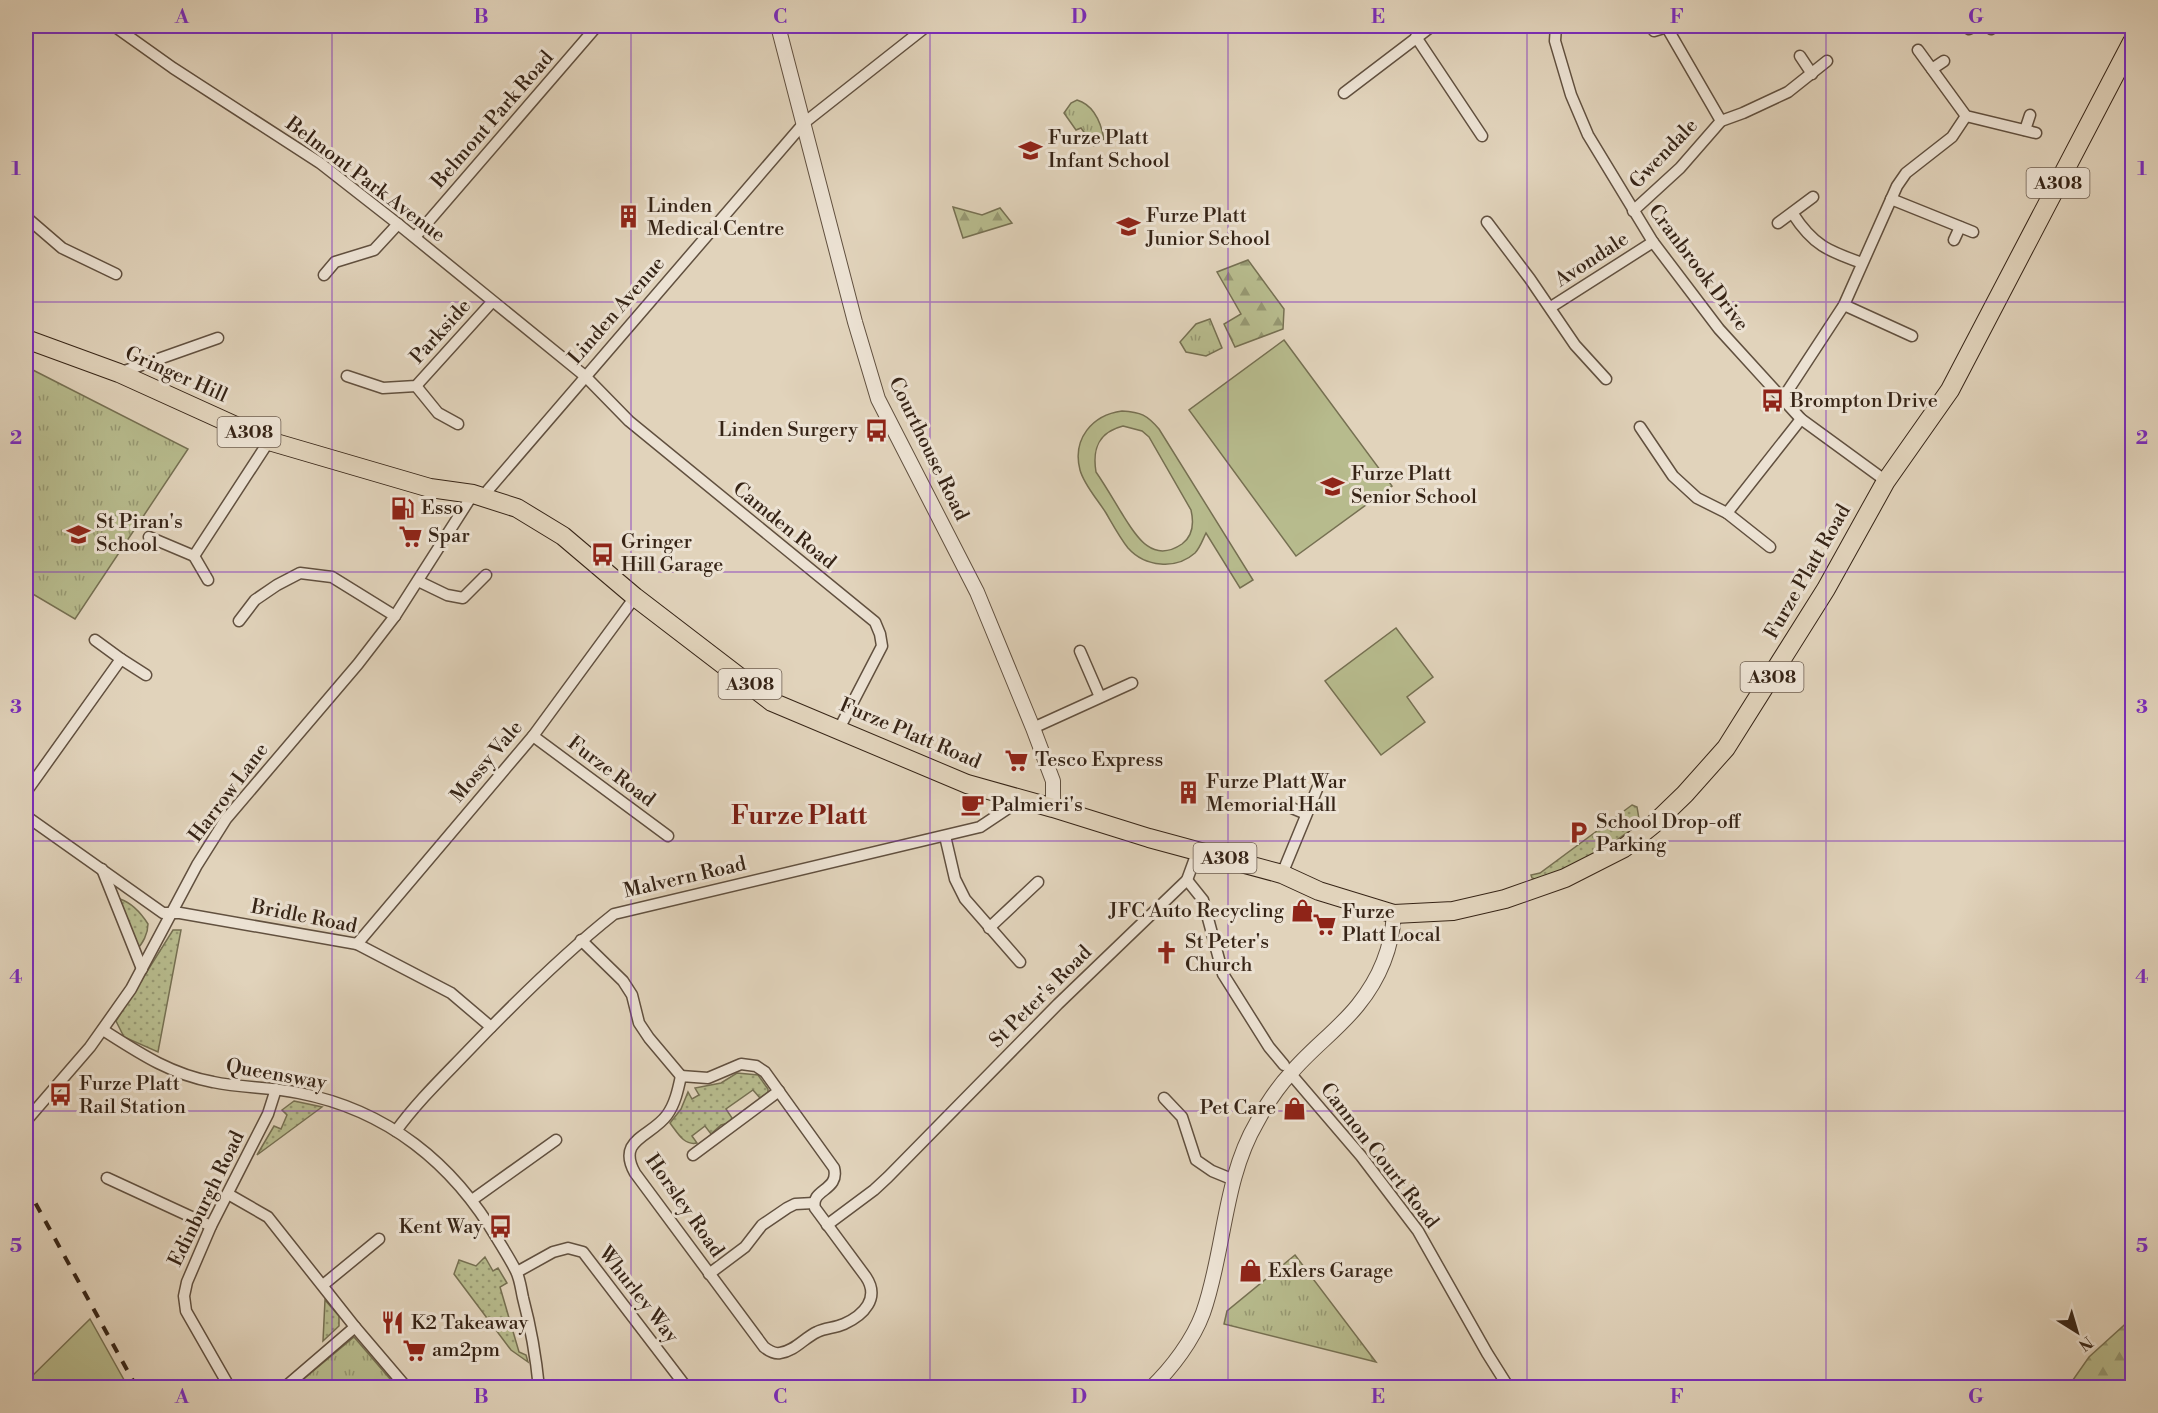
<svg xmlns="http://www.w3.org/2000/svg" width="2158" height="1413" font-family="'Libre Bodoni',serif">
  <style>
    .grass { fill: url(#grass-dots); stroke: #767052; stroke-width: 1.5 }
    .forest { fill: url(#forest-firs); stroke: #767052; stroke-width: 1.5 }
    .park { fill: url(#park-tufts); stroke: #767052; stroke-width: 1.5 }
    .garden { fill: #b7bb8d; stroke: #767052; stroke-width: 1.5; fill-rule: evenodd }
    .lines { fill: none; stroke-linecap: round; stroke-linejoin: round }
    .minor-casing { stroke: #61503f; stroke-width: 13 }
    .tertiary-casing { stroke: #61503f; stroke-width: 16 }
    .primary-casing { stroke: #362416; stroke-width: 20 }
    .minor { stroke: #ece2d3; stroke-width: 10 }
    .tertiary { stroke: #ece2d3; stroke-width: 14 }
    .primary { stroke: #e1d3bb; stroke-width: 18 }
    .rail { stroke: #362416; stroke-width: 4; stroke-dasharray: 10 10; stroke-linecap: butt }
    .grid { fill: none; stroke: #7b2cbf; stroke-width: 1.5; stroke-opacity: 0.55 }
    .labels { text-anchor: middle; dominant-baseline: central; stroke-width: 6; stroke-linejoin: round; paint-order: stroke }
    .shield { fill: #ece2d3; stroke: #6d5d4f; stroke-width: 1.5 }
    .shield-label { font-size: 18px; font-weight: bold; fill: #362416 }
    .street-label { font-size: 20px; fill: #362416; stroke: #ece2d3 }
    .poi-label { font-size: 20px; fill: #362416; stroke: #ece2d3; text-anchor: start }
    .district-label { font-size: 26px; font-weight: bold; fill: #7a1f14; stroke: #ece2d3 }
    .neatline { fill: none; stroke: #7b2cbf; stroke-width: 2 }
    .grid-label { font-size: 20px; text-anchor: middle; font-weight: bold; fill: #7b2cbf }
  </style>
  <defs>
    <pattern id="grass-dots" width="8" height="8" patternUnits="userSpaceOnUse" patternTransform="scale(1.5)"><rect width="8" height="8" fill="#b7bb8d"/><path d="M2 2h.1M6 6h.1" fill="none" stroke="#969872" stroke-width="1.8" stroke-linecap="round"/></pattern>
    <pattern id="forest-firs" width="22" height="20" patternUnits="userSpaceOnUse" patternTransform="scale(1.5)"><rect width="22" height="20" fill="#b7bb8d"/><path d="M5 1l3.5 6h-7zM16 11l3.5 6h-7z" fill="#969872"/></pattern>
    <pattern id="park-tufts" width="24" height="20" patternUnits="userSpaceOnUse" patternTransform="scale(1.5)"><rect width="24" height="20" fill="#b7bb8d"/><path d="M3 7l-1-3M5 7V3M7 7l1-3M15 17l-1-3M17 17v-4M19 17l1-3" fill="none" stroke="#969872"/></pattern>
  </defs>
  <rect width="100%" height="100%" fill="#e1d3bb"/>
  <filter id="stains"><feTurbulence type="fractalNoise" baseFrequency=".00333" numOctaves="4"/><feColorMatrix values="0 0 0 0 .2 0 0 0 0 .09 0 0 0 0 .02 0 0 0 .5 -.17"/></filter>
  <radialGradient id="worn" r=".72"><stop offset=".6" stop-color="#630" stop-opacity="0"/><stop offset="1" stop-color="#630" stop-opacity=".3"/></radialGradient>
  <g class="grass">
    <path d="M1632,805L1637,807L1639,819L1635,827L1598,853L1542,881L1532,878L1531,875L1540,873Z"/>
    <path d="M120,899C132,903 141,913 148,924C148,933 143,944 136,950L117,902Z"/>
    <path d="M173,930H181L158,1052L124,1037L116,1021Z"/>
    <path d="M737,1073L758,1075L768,1089V1093L760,1098L753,1090L726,1109L732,1118L729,1123L721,1125L711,1134L705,1126L692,1136L697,1143C684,1146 677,1132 670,1123L681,1109L688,1092L692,1099L699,1095L695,1088L721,1083Z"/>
    <path d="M294,1101L322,1107L257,1155L274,1126L281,1129L287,1115L282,1110Z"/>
    <path d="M485,1257L493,1271L498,1268L507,1283L500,1287L519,1352L526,1355L528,1362L511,1350L454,1274L459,1260L476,1266Z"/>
    <path d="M325,1300L339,1316V1326L323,1341Z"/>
  </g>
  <g class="forest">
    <path d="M953,207L982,215L1000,208L1012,223L963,238Z"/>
    <path d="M1248,260L1284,309L1283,329L1235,347L1224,324L1241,314L1217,272Z"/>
    <path d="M2132,1318V1387H2068L2089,1357Z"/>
  </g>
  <g class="park">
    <path d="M1077,100C1094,105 1101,123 1104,139L1094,146L1081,128L1076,130L1064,113L1071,103Z"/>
    <path d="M1210,319L1222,348L1206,356L1186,352L1180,342L1196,324Z"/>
    <path d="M27,367L188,449L75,619L26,590V370Z"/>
    <path d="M1295,1255L1376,1362L1224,1324L1227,1311Z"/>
    <path d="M354,1337L397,1387H294Z"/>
  </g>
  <g class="garden">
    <path d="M1284,340L1392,486L1296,556L1189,410Z"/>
    <path d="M1122,411C1141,412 1147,415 1159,429L1253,580L1240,588L1206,533C1203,539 1200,548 1195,553C1176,570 1145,567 1128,548C1120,538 1113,525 1106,513C1098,500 1084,485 1080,470C1072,439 1092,415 1122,411ZM1123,426L1142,431L1149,437L1191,510C1194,523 1193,536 1182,544C1151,565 1135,534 1121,512C1113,499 1105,485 1096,472C1092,448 1099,432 1123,426Z"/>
    <path d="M1396,628L1433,677L1407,697L1425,722L1381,755L1325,681Z"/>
    <path d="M90,1319L128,1387H26V1382Z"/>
  </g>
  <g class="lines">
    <defs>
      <g id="minor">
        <path d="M114,26L173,68L320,163L398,224L585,376L629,421L875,622L880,634L882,646L839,729"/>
        <path d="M1556,26L1555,41L1571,95L1588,135L1653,242L1719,329L1801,419L1886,481"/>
        <path d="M1666,26L1721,121"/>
        <path d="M1990,26L1991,29"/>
        <path d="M2091,26H2092"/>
        <path d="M1969,29L1975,26"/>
        <path d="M1654,31L1667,27"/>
        <path d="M1416,37L1482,136"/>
        <path d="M1918,50L1966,116L2036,133"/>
        <path d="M1800,56L1812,74"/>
        <path d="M1932,69L1944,61"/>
        <path d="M1344,93L1432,26"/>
        <path d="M2025,130L2030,115"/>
        <path d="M1891,199L1973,232"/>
        <path d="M1633,211L1680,168L1721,121L1743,113L1788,92L1827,61"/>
        <path d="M1793,214C1813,245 1828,251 1862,263"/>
        <path d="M26,217L62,248L116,274"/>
        <path d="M1487,222L1530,279L1575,345L1606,379"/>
        <path d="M1778,223L1813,197"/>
        <path d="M415,237L597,26"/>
        <path d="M1954,240L1960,227"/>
        <path d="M324,275L335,262L374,250L398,224"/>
        <path d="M1844,305L1912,336"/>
        <path d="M1551,307L1653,242"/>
        <path d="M119,373L218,338"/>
        <path d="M347,376L383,388L416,386L492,302"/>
        <path d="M416,386L438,413L458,424"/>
        <path d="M1783,398L1844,305L1897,186L1906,173L1952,137L1966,116"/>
        <path d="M1640,427L1673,476L1697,498L1727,513L1801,419"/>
        <path d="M483,496L804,123L927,26"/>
        <path d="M1727,513L1770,547"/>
        <path d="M149,537L194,556L269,441"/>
        <path d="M194,556L208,580"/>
        <path d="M418,581L447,595L463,598L486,575"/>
        <path d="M239,621L255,600L277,585L300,573L332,577L395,616"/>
        <path d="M95,640L121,659"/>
        <path d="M1080,651L1100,697"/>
        <path d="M1033,728L1132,683"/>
        <path d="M533,736L668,836"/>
        <path d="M26,792L121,659L146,675"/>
        <path d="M1287,806L1306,814"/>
        <path d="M26,816L163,913H180L357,944L451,993L491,1027"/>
        <path d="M945,836L955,879L965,899L1020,962"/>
        <path d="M102,869L142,969"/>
        <path d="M1282,874L1322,777"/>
        <path d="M1187,880L1203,900L1223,974L1269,1047L1284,1065"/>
        <path d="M989,928L1038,882"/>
        <path d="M581,940L623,981L632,995L639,1023L649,1038L681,1076"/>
        <path d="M357,944L533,736L635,597"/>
        <path d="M103,1030C139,1053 170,1074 213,1082C241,1088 271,1087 299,1093C387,1110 453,1163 498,1240C504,1250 511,1261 516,1271C520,1279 521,1289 523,1298C531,1328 536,1357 539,1388"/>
        <path d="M741,1064L756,1066L765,1072L834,1168C840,1191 810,1189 815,1208L866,1277C880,1298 864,1315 844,1324C835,1328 825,1328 817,1332C804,1338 795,1351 780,1353C774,1354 769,1351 764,1347L635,1173C616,1139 651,1137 667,1115C675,1104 678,1090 681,1076L708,1078Z"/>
        <path d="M1290,1073L1361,1156L1418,1231L1487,1353L1509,1388"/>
        <path d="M1164,1098L1182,1117L1196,1160L1212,1171L1234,1180"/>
        <path d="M26,1121L90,1047L131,989L197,865L226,819L358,664L395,616L473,494"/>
        <path d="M396,1131C417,1102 442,1078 467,1052C513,1004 561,956 614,914L980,827L1022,799"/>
        <path d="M693,1155L779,1091"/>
        <path d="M107,1178L211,1226"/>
        <path d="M228,1194L268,1217L355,1327L407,1388"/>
        <path d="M472,1200L556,1140"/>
        <path d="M827,1225L874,1190L888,1177L1058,1004L1187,880L1198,850"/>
        <path d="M517,1272L553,1252L568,1248L583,1252L687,1388"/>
        <path d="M709,1274L745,1247L762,1225L787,1208L795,1204L814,1203"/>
        <path d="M323,1285L379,1239"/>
        <path d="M230,1388L186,1311L184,1296L187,1282L211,1226L268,1114L276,1089"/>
        <path d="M284,1388L355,1327"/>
      </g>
      <g id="tertiary">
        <path d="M778,26L855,322L878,399L977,592L1033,728L1053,781V808"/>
        <path d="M1151,1388C1172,1368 1193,1340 1203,1313C1225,1251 1223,1180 1257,1122C1266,1105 1278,1087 1291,1073C1311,1049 1338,1030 1358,1005C1379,979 1392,947 1394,914"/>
      </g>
      <path id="primary" d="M26,339L119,373L269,441L430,488L473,494L517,508L563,536L635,597L772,702L967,784L1053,808L1149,838L1282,874L1319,891L1394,914L1453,911L1505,899L1565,878L1624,848L1655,823L1685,794L1726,748L1826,589L1886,481L1950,390L2132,42"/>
    </defs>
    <use href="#minor" class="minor-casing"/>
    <use href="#tertiary" class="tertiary-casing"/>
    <use href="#primary" class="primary-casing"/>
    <use href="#minor" class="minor"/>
    <use href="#tertiary" class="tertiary"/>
    <use href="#primary" class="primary"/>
    <path class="rail" d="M26,1186L137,1388"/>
  </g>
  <path class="grid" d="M332,26V1388M631,26V1388M930,26V1388M1228,26V1388M1527,26V1388M1826,26V1388M26,302H2132M26,572H2132M26,841H2132M26,1111H2132"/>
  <defs>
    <symbol id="school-bare" viewBox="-9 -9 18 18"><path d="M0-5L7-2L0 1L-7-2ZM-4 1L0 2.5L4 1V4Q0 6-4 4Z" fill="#8f2418" stroke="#ece2d3" stroke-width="2.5" paint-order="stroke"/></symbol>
    <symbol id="building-bare" viewBox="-9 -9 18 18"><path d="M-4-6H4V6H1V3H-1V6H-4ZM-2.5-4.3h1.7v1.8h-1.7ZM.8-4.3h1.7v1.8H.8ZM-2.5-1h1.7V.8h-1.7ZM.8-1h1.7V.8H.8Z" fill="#8f2418" stroke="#ece2d3" stroke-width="2.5" paint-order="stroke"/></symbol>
    <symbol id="bus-bare" viewBox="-9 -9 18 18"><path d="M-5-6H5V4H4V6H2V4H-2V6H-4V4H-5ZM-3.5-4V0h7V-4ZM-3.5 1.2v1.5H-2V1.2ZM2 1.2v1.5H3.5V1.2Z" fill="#8f2418" stroke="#ece2d3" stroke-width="2.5" paint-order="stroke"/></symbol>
    <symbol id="fuel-bare" viewBox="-9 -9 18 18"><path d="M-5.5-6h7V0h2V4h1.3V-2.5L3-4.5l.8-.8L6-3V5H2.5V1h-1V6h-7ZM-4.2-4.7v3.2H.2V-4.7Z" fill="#8f2418" stroke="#ece2d3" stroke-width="2.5" paint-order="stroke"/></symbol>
    <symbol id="supermarket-bare" viewBox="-9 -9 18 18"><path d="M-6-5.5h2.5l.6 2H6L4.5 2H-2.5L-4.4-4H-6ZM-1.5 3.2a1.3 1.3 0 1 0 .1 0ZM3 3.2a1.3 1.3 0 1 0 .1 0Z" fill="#8f2418" stroke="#ece2d3" stroke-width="2.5" paint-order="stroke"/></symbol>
    <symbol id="cafe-bare" viewBox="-9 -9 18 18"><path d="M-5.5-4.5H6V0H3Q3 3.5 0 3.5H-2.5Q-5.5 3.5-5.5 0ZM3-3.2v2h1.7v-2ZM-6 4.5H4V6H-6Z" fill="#8f2418" stroke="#ece2d3" stroke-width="2.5" paint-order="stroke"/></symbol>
    <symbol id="parking-bare" viewBox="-9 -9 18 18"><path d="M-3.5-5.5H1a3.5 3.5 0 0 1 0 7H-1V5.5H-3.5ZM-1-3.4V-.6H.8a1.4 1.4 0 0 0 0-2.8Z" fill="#8f2418" stroke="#ece2d3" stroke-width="2.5" paint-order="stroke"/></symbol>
    <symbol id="shop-bare" viewBox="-9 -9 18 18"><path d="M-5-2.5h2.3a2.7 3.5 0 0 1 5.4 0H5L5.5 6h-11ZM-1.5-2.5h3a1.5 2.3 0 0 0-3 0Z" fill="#8f2418" stroke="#ece2d3" stroke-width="2.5" paint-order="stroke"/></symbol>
    <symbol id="church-bare" viewBox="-9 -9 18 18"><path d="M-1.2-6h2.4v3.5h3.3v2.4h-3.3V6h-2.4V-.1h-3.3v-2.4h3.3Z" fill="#8f2418" stroke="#ece2d3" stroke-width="2.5" paint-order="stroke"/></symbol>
    <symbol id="restaurant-bare" viewBox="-9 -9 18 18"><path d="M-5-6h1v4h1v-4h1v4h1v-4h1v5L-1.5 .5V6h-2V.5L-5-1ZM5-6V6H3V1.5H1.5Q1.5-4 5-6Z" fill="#8f2418" stroke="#ece2d3" stroke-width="2.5" paint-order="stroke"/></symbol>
  </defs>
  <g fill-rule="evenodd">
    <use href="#school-bare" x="1014" y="134" width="33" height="33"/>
    <use href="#building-bare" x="612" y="200" width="33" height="33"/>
    <use href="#school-bare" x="1112" y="210" width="33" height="33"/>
    <use href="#bus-bare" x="1756" y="384" width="33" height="33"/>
    <use href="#bus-bare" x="860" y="414" width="33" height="33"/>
    <use href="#school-bare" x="1316" y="470" width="33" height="33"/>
    <use href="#fuel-bare" x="386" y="492" width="33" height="33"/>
    <use href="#school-bare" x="62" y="518" width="33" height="33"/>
    <use href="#supermarket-bare" x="394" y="520" width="33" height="33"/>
    <use href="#bus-bare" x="586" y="538" width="33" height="33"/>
    <use href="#supermarket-bare" x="1000" y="744" width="33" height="33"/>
    <use href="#building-bare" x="1172" y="776" width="33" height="33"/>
    <use href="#cafe-bare" x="956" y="788" width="33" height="33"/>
    <use href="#parking-bare" x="1562" y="816" width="33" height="33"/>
    <use href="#shop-bare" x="1286" y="894" width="33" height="33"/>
    <use href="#supermarket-bare" x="1308" y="908" width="33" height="33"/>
    <use href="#church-bare" x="1150" y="936" width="33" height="33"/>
    <use href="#bus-bare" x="44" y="1078" width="33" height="33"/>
    <use href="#shop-bare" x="1278" y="1092" width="33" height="33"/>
    <use href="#bus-bare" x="484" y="1210" width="33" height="33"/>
    <use href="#shop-bare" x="1234" y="1254" width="33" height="33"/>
    <use href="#restaurant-bare" x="376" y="1306" width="33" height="33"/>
    <use href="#supermarket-bare" x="398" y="1334" width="33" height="33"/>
  </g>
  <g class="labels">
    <g class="shield">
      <rect x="2026.5" y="168" width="63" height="30" rx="4.5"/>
      <rect x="217.5" y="417" width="63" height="30" rx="4.5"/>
      <rect x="1740.5" y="662" width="63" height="30" rx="4.5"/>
      <rect x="718.5" y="669" width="63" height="30" rx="4.5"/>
      <rect x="1193.5" y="843" width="63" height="30" rx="4.5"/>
    </g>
    <g class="shield-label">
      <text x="2058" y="183">A308</text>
      <text x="249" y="432">A308</text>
      <text x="1772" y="677">A308</text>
      <text x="750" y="684">A308</text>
      <text x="1225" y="858">A308</text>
    </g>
    <g class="street-label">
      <text transform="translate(493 120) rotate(-49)">Belmont Park Road</text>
      <text transform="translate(1664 154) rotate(-46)">Gwendale</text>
      <text transform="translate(365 180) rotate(37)">Belmont Park Avenue</text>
      <text transform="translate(1592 260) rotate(-33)">Avondale</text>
      <text transform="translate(1698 268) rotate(53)">Cranbrook Drive</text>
      <text transform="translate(617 311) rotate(-49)">Linden Avenue</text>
      <text transform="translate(441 332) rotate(-48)">Parkside</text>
      <text transform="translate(176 375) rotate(24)">Gringer Hill</text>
      <text transform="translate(928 449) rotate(64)">Courthouse Road</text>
      <text transform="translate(784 526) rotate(39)">Camden Road</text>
      <text transform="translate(1808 572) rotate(-60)">Furze Platt Road</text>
      <text transform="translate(910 734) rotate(23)">Furze Platt Road</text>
      <text transform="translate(487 762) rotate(-50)">Mossy Vale</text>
      <text transform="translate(611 772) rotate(37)">Furze Road</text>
      <text transform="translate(229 793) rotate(-53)">Harrow Lane</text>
      <text transform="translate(685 878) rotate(-13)">Malvern Road</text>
      <text transform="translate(304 917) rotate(11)">Bridle Road</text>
      <text transform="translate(1041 997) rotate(-45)">St Peter's Road</text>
      <text transform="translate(276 1075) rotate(10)">Queensway</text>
      <text transform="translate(1379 1156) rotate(52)">Cannon Court Road</text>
      <text transform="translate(207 1199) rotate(-64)">Edinburgh Road</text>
      <text transform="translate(684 1206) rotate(55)">Horsley Road</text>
      <text transform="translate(638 1295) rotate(52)">Whurley Way</text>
    </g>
    <g class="poi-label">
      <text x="1048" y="138">Furze Platt<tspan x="1048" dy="23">Infant School</tspan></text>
      <text x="647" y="206">Linden<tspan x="647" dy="23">Medical Centre</tspan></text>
      <text x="1146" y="216">Furze Platt<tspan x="1146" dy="23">Junior School</tspan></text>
      <text x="1790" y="401">Brompton Drive</text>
      <text x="858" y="430" text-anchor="end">Linden Surgery</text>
      <text x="1351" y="474">Furze Platt<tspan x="1351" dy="23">Senior School</tspan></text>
      <text x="421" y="508">Esso</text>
      <text x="96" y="522">St Piran's<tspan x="96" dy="23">School</tspan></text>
      <text x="428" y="536">Spar</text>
      <text x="621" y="542">Gringer<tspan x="621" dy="23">Hill Garage</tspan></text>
      <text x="1035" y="760">Tesco Express</text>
      <text x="1206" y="782">Furze Platt War<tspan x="1206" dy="23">Memorial Hall</tspan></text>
      <text x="991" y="805">Palmieri's</text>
      <text x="1596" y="822">School Drop-off<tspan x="1596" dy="23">Parking</tspan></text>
      <text x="1284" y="911" text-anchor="end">JFC Auto Recycling</text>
      <text x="1342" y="912">Furze<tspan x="1342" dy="23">Platt Local</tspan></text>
      <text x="1185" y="942">St Peter's<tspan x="1185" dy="23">Church</tspan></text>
      <text x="79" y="1084">Furze Platt<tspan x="79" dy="23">Rail Station</tspan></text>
      <text x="1276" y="1108" text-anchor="end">Pet Care</text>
      <text x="483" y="1227" text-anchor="end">Kent Way</text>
      <text x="1268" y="1271">Exlers Garage</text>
      <text x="411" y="1323">K2 Takeaway</text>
      <text x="432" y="1350">am2pm</text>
    </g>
    <g class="district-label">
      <text x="799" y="816">Furze Platt</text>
    </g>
  </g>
  <rect width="2158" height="1413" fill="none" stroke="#e1d3bb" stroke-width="66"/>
  <g transform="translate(2077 1332) rotate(143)" stroke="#ece2d3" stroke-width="4.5" paint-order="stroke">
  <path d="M0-4.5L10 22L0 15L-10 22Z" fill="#362416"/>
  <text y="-9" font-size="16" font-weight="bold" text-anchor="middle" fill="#362416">N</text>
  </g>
  <rect x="33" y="33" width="2092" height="1347" class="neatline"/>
  <g class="grid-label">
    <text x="182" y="23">A</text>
    <text x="481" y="23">B</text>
    <text x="780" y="23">C</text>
    <text x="1079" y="23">D</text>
    <text x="1378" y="23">E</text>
    <text x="1677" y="23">F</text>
    <text x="1976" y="23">G</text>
    <text x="16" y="175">1</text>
    <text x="2142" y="175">1</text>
    <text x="16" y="444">2</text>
    <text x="2142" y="444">2</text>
    <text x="16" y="713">3</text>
    <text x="2142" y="713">3</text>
    <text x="16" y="983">4</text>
    <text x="2142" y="983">4</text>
    <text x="16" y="1252">5</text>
    <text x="2142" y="1252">5</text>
    <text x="182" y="1403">A</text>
    <text x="481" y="1403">B</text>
    <text x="780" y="1403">C</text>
    <text x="1079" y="1403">D</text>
    <text x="1378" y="1403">E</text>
    <text x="1677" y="1403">F</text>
    <text x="1976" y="1403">G</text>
  </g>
  <rect width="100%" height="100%" filter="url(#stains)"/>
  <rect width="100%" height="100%" fill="url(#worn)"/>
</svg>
